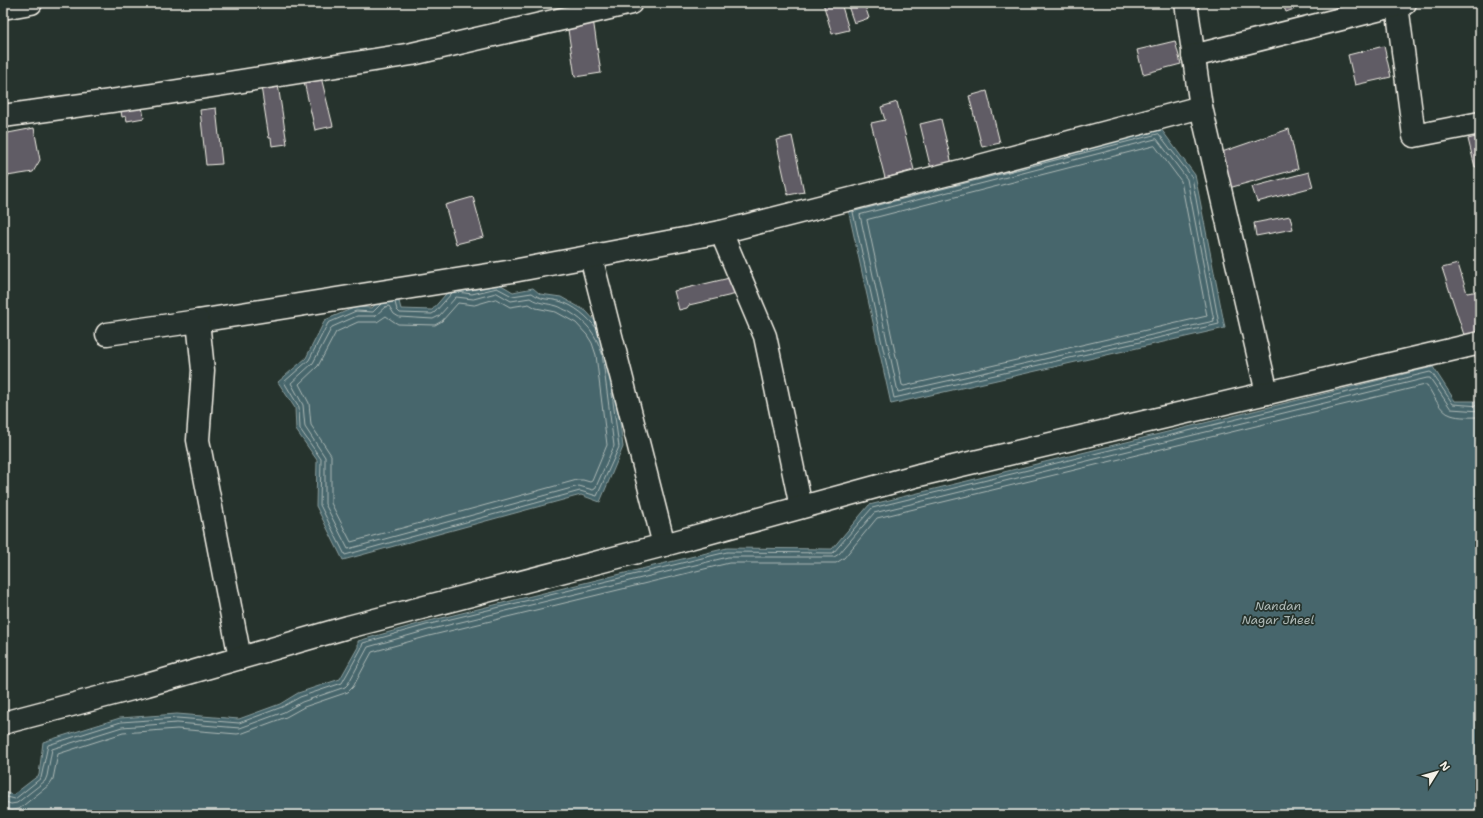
<svg xmlns="http://www.w3.org/2000/svg" width="1483" height="818" font-family="'Shantell Sans',sans-serif">
  <style>
    .water { fill: #46666c; stroke: #8c9e9e }
    .lines { fill: none; stroke-linecap: round; stroke-linejoin: round }
    .shore { stroke: #aeb9b6; stroke-width: 1 }
    .building { fill: #605b65; stroke: #f4f1e8 }
    .minor-casing { stroke: #f4f1e8; stroke-width: 25 }
    .tertiary-casing { stroke: #f4f1e8; stroke-width: 25 }
    .minor { stroke: #26332d; stroke-width: 22 }
    .tertiary { stroke: #26332d; stroke-width: 22 }
    .labels { text-anchor: middle; dominant-baseline: central; stroke-width: 3.5; stroke-linejoin: round; paint-order: stroke }
    .water-label { font-size: 12px; font-style: italic; fill: #aeb9b6; stroke: #26332d }
  </style>
  <rect width="100%" height="100%" fill="#26332d"/>
  <filter id="ink" filterUnits="userSpaceOnUse"><feTurbulence type="fractalNoise" baseFrequency=".025" numOctaves="2"/><feDisplacementMap in="SourceGraphic" scale="8" xChannelSelector="R" yChannelSelector="G"/><feConvolveMatrix kernelMatrix="1 2 1 2 8 2 1 2 1" color-interpolation-filters="sRGB"/></filter>
  <g filter="url(#ink)">
    <g class="water">
      <path d="M1161,129L1195,175L1225,328L891,404L848,209Z"/>
      <path d="M498,283L513,292L533,288L540,294L561,297L586,311L599,325L611,351L623,447L600,502L581,495L343,560L316,506L317,460L296,430L295,408L278,382L306,358L325,320L356,307L372,308L380,299L397,294L401,309L432,310L452,287L472,290Z"/>
      <path d="M1433,367L1455,401H1476L1480,403V815H3V792L13,795L39,775L43,742L120,718L177,714L239,719L280,704L298,693L340,679L358,647V641L425,622L727,548L832,549L869,505Z"/>
    </g>
    <g class="lines">
      <g class="shore">
        <path d="M1159,134L1192,177L1219,324L894,398L853,212Z"/>
        <path d="M1157,139L1187,179L1214,321L898,392L860,215Z"/>
        <path d="M1155,146L1181,181L1207,316L904,386L902,385L867,220Z"/>
        <path d="M458,292L472,294L497,288L512,296L532,293C543,301 547,298 559,301C574,305 588,317 597,329"/>
        <path d="M497,293L511,301L530,298C539,304 547,303 557,306C561,307 564,310 568,311C587,322 595,333 602,353L614,446L595,489L593,490L579,486L348,549L325,504V457L305,427L303,405L291,383L313,363L332,327L357,316H375L385,307L389,306L394,314L399,317L433,319L439,316L456,297L473,299Z"/>
        <path d="M496,299L510,307L529,304L536,308L556,312L576,323L587,335L592,343L596,355L607,445L592,481L590,482L583,480H577L351,542L331,503V455L311,425L309,403L299,384L318,366L336,332L358,322H377L386,316L393,321L398,324L435,325L442,321L458,303L474,305Z"/>
        <path d="M395,302L397,310L400,313L432,314L435,312L452,293"/>
        <path d="M381,304L373,312L356,311L328,323L309,360L284,382L299,407L300,429L321,459L320,505L345,555L580,491L597,496L619,447L611,386"/>
        <path d="M3,796L15,799L41,778L48,745L121,722L177,718L239,723L282,707L300,697L342,683L361,649L363,643L426,625L727,552L833,553L872,508L1430,372L1432,373L1453,404L1480,406"/>
        <path d="M3,801L11,804L17,803L45,781L47,776L52,749L122,727L177,723L240,728L284,712L302,702L345,687L348,684L368,647L428,630L728,557H834L839,554L874,513L1427,378H1430L1451,409L1480,411"/>
        <path d="M3,808L11,810L19,809L49,785L53,779L58,754L123,733L177,729L237,734L243,733L286,717L304,707L348,692L353,687L372,652L429,636L729,563H836L844,558L877,518L1425,385H1427C1433,394 1440,412 1451,415C1459,418 1471,417 1480,417"/>
      </g>
    </g>
    <g class="building">
      <path d="M823,3H841L849,30L832,34Z"/>
      <path d="M847,3H864L869,18L854,23Z"/>
      <path d="M1282,3H1298L1300,7L1286,12Z"/>
      <path d="M593,19L601,73L575,77L567,23Z"/>
      <path d="M1175,41L1181,64L1143,74L1137,50Z"/>
      <path d="M1384,46L1391,77L1355,85L1348,55Z"/>
      <path d="M319,69L333,126L315,130L302,73Z"/>
      <path d="M277,78L287,144L272,146L271,138H269L260,80Z"/>
      <path d="M987,91L1000,143L982,147L969,96Z"/>
      <path d="M141,101L144,118L127,121L126,116L122,117L120,105Z"/>
      <path d="M897,102L914,170L885,178L871,123L885,120L881,107Z"/>
      <path d="M216,108L222,164L206,165L200,110Z"/>
      <path d="M941,119L952,164L931,169L920,124Z"/>
      <path d="M34,128L40,160L33,172L7,176L3,155V134Z"/>
      <path d="M1289,129L1298,169L1225,189L1219,153Z"/>
      <path d="M792,136L804,192L788,195L776,140Z"/>
      <path d="M1480,136V166L1475,167L1468,139Z"/>
      <path d="M1309,172L1313,187L1257,202L1252,187Z"/>
      <path d="M473,197L484,237L456,244L445,205Z"/>
      <path d="M1290,216L1293,229L1256,236L1254,223Z"/>
      <path d="M1458,264L1467,293L1479,291L1480,295V336L1466,341L1442,268Z"/>
      <path d="M738,276L741,293L689,305L687,308L679,310L674,291Z"/>
    </g>
    <g class="lines">
      <defs>
        <g id="minor">
          <path d="M1186,3L1201,107"/>
          <path d="M1397,5L1414,136L1480,123"/>
          <path d="M3,8L31,3"/>
          <path d="M1193,56L1405,3"/>
          <path d="M3,116L154,95L412,54L631,3"/>
          <path d="M721,232L765,336L801,507"/>
          <path d="M591,257L664,545"/>
          <path d="M198,321L513,271L721,232L976,167L1201,107L1267,393"/>
          <path d="M107,334L198,321L203,370L198,440L240,658"/>
        </g>
        <path id="tertiary" d="M3,723L147,685L348,627L664,545L919,475L1480,343"/>
      </defs>
      <use href="#minor" class="minor-casing"/>
      <use href="#tertiary" class="tertiary-casing"/>
      <use href="#minor" class="minor"/>
      <use href="#tertiary" class="tertiary"/>
    </g>
  </g>
  <g class="labels">
    <g class="water-label">
      <text x="1278" y="606">Nandan<tspan x="1278" dy="14">Nagar Jheel</tspan></text>
    </g>
  </g>
  <rect width="1483" height="818" fill="none" stroke="#26332d" stroke-width="16"/>
  <rect x="8" y="8" width="1467" height="802" fill="none" stroke="#f4f1e8" stroke-width="1.5" filter="url(#ink)"/>
  <g transform="translate(1437 772) rotate(53)" stroke="#26332d" stroke-width="3" paint-order="stroke">
  <path d="M0-3L7 15L0 10L-7 15Z" fill="#f4f1e8"/>
  <text y="-6" font-size="11" font-weight="bold" text-anchor="middle" fill="#f4f1e8">N</text>
  </g>
</svg>
